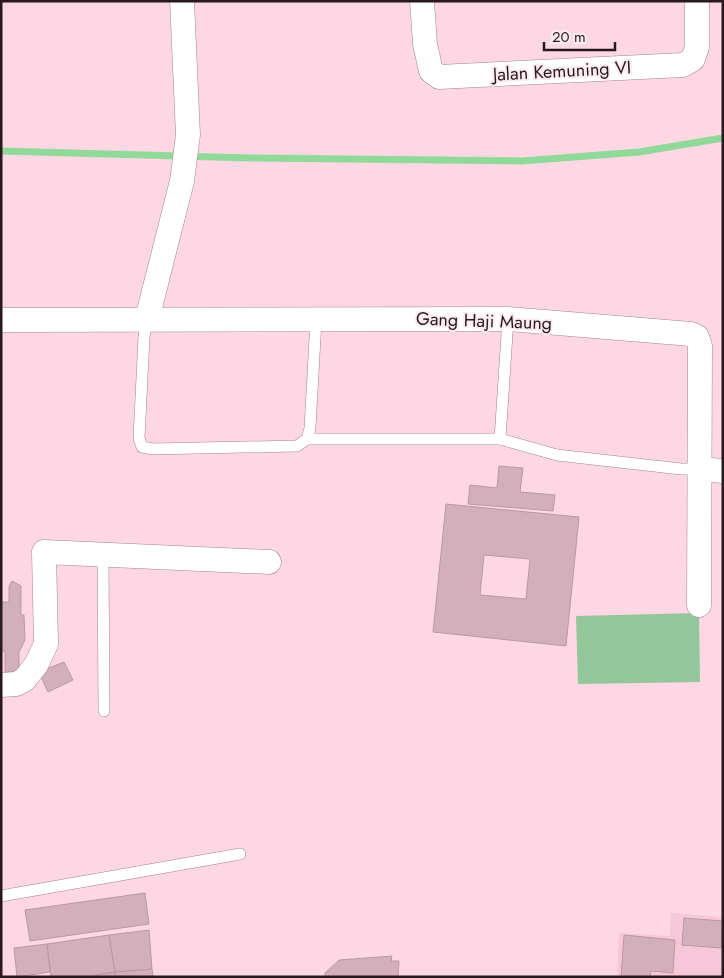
<svg xmlns="http://www.w3.org/2000/svg" width="724" height="978" font-family="Jost,sans-serif">
  <style>
    .built { fill: #f6c7d8 }
    .green { fill: #93c698 }
    .lines { fill: none; stroke-linecap: round; stroke-linejoin: round }
    .stream { stroke: #91d999; stroke-width: 7 }
    .building { fill: #d3aebb; stroke: #bb97a4; fill-rule: evenodd }
    .service-casing { stroke: #a5818e; stroke-width: 12 }
    .minor-casing { stroke: #a5818e; stroke-width: 25 }
    .service { stroke: #fff; stroke-width: 11 }
    .minor { stroke: #fff; stroke-width: 24 }
    .labels { text-anchor: middle; dominant-baseline: central; stroke-width: 4; stroke-linejoin: round; paint-order: stroke }
    .street-label { font-size: 18px; fill: #27191e; stroke: #fcecf1 }
  </style>
  <rect width="100%" height="100%" fill="#fed7e5"/>
  <path class="built" d="M671,913L723,917V977H617L619,933L670,936Z"/>
  <path class="green" d="M699,613L700,682L578,684L576,616Z"/>
  <g class="lines">
    <path class="stream" d="M1,151L250,158L522,161L639,152L723,138"/>
  </g>
  <g class="building">
    <path d="M499,466L523,468L520,492L555,495L553,511L468,504L470,485L497,488Z"/>
    <path d="M446,504L579,517L566,646L433,632ZM484,555L530,559L526,599L480,595Z"/>
    <path d="M12,581L21,586V615H24L25,640L19,652V672H5V653L1,648V602H9V586Z"/>
    <path d="M64,662L73,680L48,692L39,672Z"/>
    <path d="M145,893L149,924L30,941L25,910Z"/>
    <path d="M684,918L723,921L721,948L682,945Z"/>
    <path d="M149,930L152,969L115,972L109,935Z"/>
    <path d="M109,935L115,972L86,977H51L47,944Z"/>
    <path d="M624,935L675,940L673,973L651,971L650,977H621Z"/>
    <path d="M47,944L50,972L17,977L14,948Z"/>
    <path d="M392,956L391,961H399L398,977H325V973L339,960Z"/>
    <path d="M152,969L153,977H115V972Z"/>
    <path d="M115,972V977H86Z"/>
  </g>
  <g class="lines">
    <defs>
      <g id="service">
        <path d="M147,319L144,337L139,438L142,447L153,449L297,446L307,439L310,428L316,320"/>
        <path d="M508,319L500,439L557,455L681,469H699"/>
        <path d="M307,439H500"/>
        <path d="M103,555L104,711"/>
        <path d="M1,896L240,854"/>
      </g>
      <g id="minor">
        <path d="M422,1L425,44L431,71L439,77L683,65L693,59L697,47V1"/>
        <path d="M147,319L182,181L188,135L182,1"/>
        <path d="M1,320L508,319L691,334L697,337L700,346L699,605"/>
        <path d="M699,469L723,471"/>
        <path d="M1,685L16,684L24,680L36,665L46,644L44,552L269,562"/>
      </g>
    </defs>
    <use href="#service" class="service-casing"/>
    <use href="#minor" class="minor-casing"/>
    <use href="#service" class="service"/>
    <use href="#minor" class="minor"/>
  </g>
  <g class="labels">
    <g class="street-label">
      <text transform="translate(562 71) rotate(-3)">Jalan Kemuning VI</text>
      <text transform="translate(484 321) rotate(2)">Gang Haji Maung</text>
    </g>
  </g>
  <rect width="724" height="978" fill="none" stroke="#27191e" stroke-width="5"/>
  <path d="M544 42v8h71v-8" fill="none" stroke="#27191e" stroke-width="2.5"/>
  <text x="552" y="42" font-size="15" fill="#27191e" stroke="#fcecf1" stroke-width="4" paint-order="stroke">20 m</text>
</svg>
